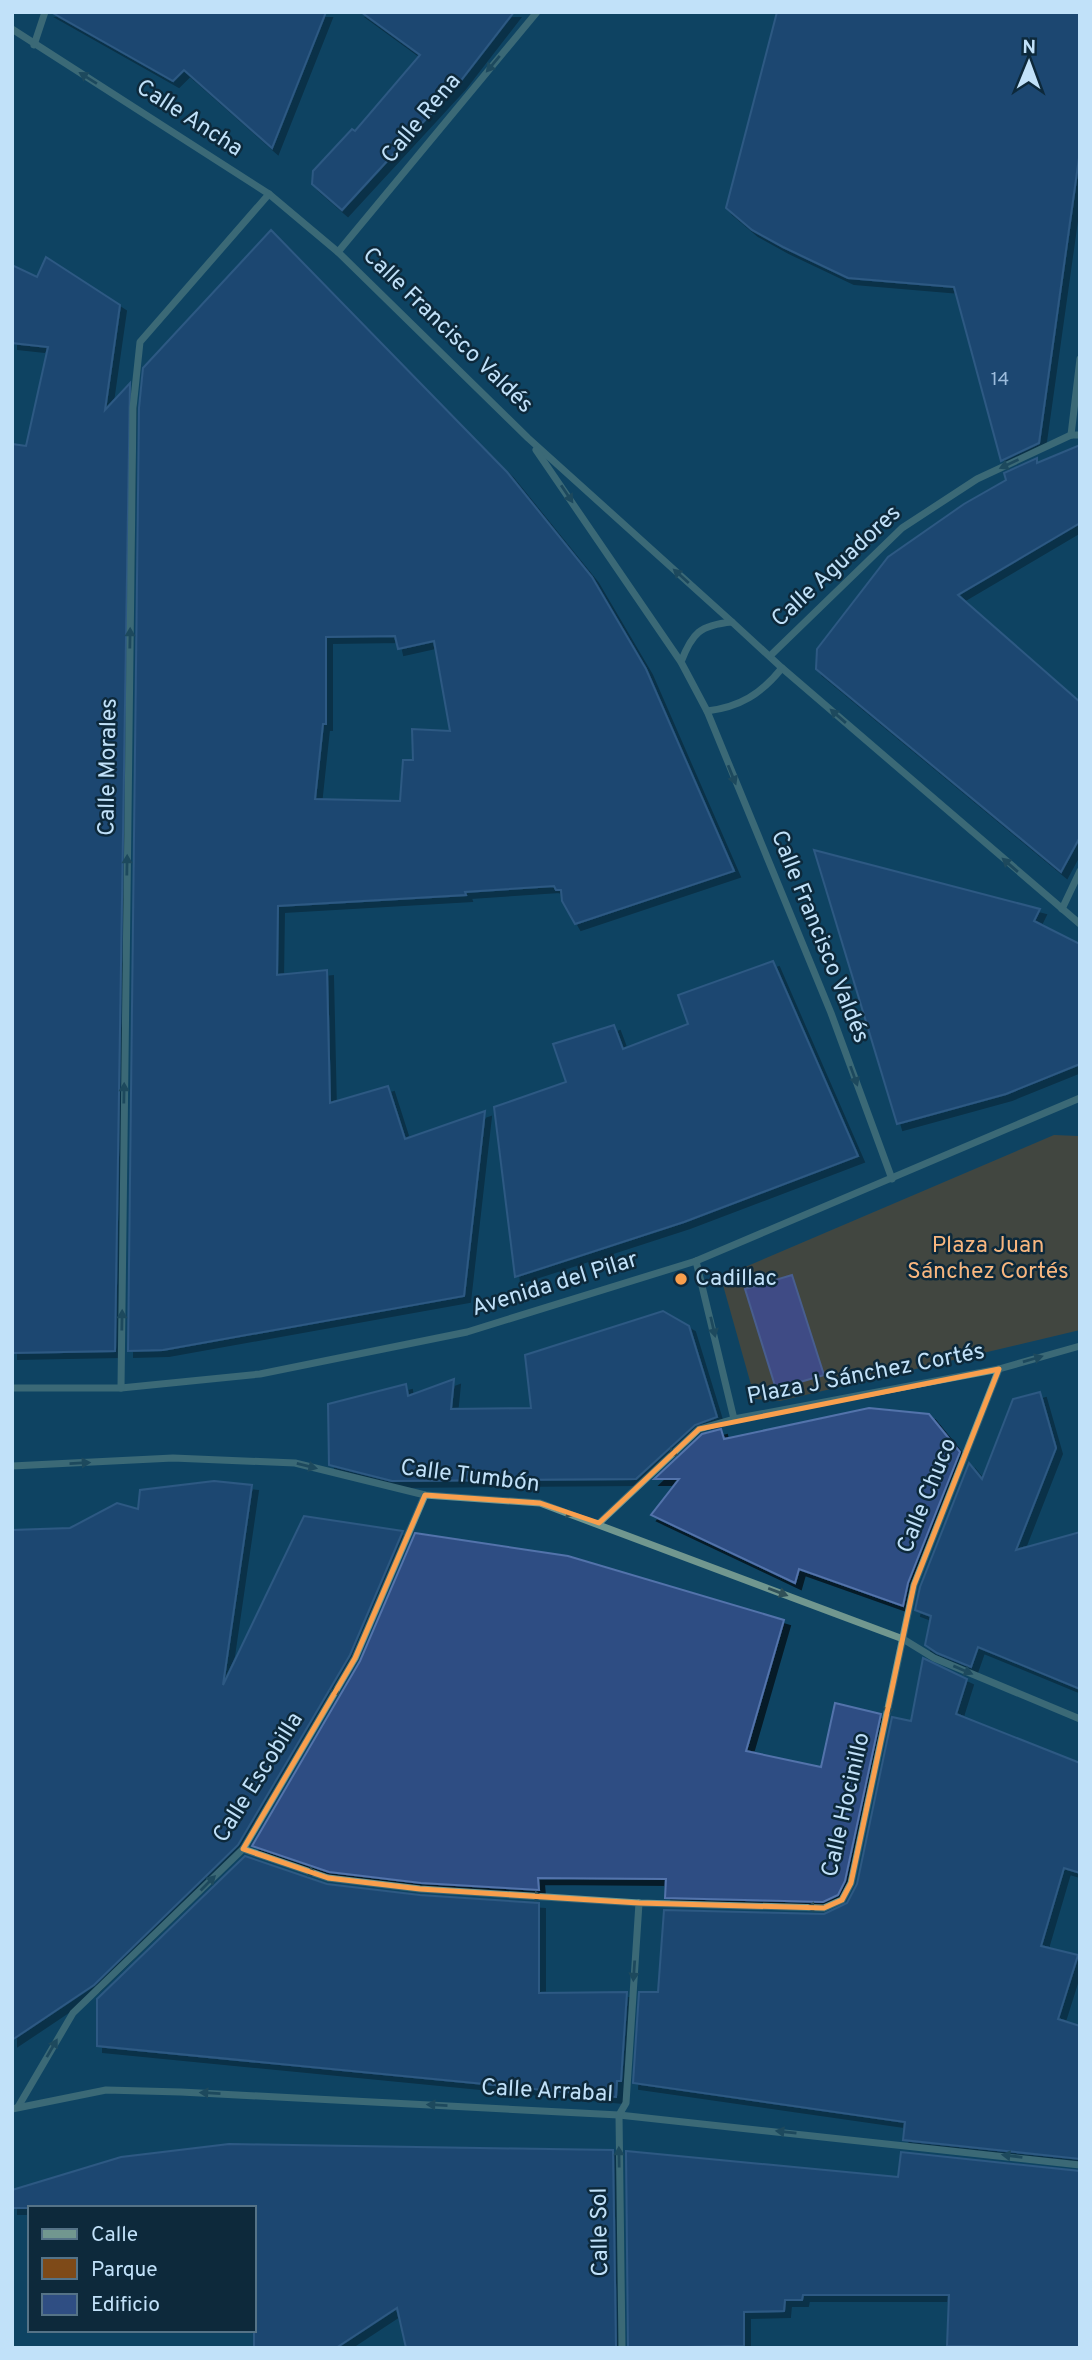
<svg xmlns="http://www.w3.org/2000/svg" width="1092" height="2360" font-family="Overpass,sans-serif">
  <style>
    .green { fill: #7e4a18 }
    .water { fill: #7a54b0; stroke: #8f7ec6; stroke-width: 2 }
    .building { fill: #2f4e83; stroke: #5273ab; stroke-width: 2; fill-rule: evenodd; filter: url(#shadow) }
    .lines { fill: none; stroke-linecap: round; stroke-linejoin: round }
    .street { stroke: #71978f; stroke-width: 7 }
    .oneway { fill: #305058 }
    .marked { fill: none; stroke: #f99f4d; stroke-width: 5; stroke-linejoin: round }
    .poi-dot { fill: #f99f4d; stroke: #0d293b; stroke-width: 2.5 }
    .labels { text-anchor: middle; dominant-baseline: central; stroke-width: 5; stroke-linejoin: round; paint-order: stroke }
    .number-label { font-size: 19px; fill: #9cbcdc }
    .street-label { font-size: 23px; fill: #c1e1f9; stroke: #0d293b }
    .park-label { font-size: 23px; fill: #f7b67f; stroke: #0d293b }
    .poi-label { font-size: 23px; fill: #c1e1f9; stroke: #0d293b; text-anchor: start }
  </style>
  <defs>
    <filter id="shadow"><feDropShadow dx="6" dy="6" stdDeviation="0" flood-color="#0009"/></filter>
  </defs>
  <rect width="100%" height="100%" fill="#0e4463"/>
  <path class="green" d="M1054,1135L1078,1136L1080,1140V1330L780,1401L755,1399L723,1285L738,1270Z"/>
  <path class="water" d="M792,1275L824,1375L776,1389L745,1289Z"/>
  <g class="building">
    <path d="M51,12H326L272,148L184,70L173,81Z"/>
    <path d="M361,12H514L459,83L342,210L312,184L313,171L352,129L355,131L420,55Z"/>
    <path d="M777,12H1080V151L1039,443L1001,461L954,287L848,278L783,247L752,230L726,208Z"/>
    <path d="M271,230L507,472L592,577L646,669L734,871L575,924L562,901L561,890H556L554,886L465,892L466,895L278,906L277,975L327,970L330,1103L388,1086L405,1139L485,1111L464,1296L163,1350L128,1351L139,408L143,368ZM395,636L398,649L434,641L450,731L412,729L413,760H403L400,801L315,799L323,724H326V637Z"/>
    <path d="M46,257L120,305L105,410L130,383L115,1351L12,1353V444L26,446L48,347L12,343V265L37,277Z"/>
    <path d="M1080,445V523L958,595L1080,702V837L1061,872L816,669L817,649L888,557L964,504L1006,480L1004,473L1037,458V463Z"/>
    <path d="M814,850L1040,909L1034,921L1080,944V1064L1006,1094L897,1124Z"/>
    <path d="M773,961L858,1156L684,1222L515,1277L494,1107L566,1082L553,1044L614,1025L623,1049L688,1024L678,995Z"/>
    <path d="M663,1311L689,1326L717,1417L695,1425L636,1479L392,1481L329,1465L328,1404L406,1384L408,1396L454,1379L451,1409L531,1408L525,1355Z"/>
    <path d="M1040,1392L1056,1448L1016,1550L1080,1532V1689L978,1647L971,1667L937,1653L925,1645L931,1616L915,1610L920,1587L969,1463L982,1479L1013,1399Z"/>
    <path d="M869,1408L929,1414L960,1452L908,1583L903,1606L799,1569L795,1583L651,1515L679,1479H654L702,1434L721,1429L724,1439Z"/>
    <path d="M214,1481L252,1485L223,1685L304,1516L403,1531L350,1655L238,1845L94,1985L12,2040V1530L70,1528L117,1503L138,1509L140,1490Z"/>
    <path d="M415,1533L568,1556L784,1620L746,1751L821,1767L835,1703L881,1714L845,1881L838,1895L823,1902L665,1898L666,1879L538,1878L539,1890L421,1883L329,1872L252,1846L360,1661Z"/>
    <path d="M923,1658L967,1679L956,1714L1080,1763V1873L1064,1868L1041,1946L1078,1955L1058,2019L1080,2026V2159L903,2140L905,2122L633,2083L639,1992H658L664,1910L824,1914L847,1903L857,1884L892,1717L911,1721Z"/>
    <path d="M245,1856L327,1884L420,1895L539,1903V1993L627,1992L621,2081H617L616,2097L97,2046V1999Z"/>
    <path d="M229,2144L613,2150L616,2348H406L397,2308L336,2348H254V2208H12V2190L121,2157Z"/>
    <path d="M626,2151L898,2177L901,2152L1080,2171V2348L947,2346L949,2295H803L802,2300H785L784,2311L744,2312V2346L628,2348Z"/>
  </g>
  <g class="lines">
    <g class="street">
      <path d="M12,29L269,194L338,252L528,438L732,622"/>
      <path d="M34,45L45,12"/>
      <path d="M338,252L537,12"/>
      <path d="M1071,435L1080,359"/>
      <path d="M536,450L681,662L707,711C740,707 761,694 782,668L732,622C700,625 692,633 681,662"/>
      <path d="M771,655L902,528L977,479L1071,435H1080"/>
      <path d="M782,668L1080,924"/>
      <path d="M707,711L831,1013L892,1179"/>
      <path d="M1062,909L1080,871"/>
      <path d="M696,1261L734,1419L999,1369L1080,1346"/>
      <path d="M12,1388H121L260,1374L467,1332L696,1261L1080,1098"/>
      <path d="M121,1388L133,408L140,342L269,194"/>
      <path d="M12,1466L173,1458L295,1463L425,1495L540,1503L903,1639L934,1658L1080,1719"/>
      <path d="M599,1523L699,1429L734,1419"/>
      <path d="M243,1849L328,1878L420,1889L639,1903L824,1908L842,1900L851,1883L914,1585L999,1369"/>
      <path d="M18,2107L73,2013L243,1849L355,1658L425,1495"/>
      <path d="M12,2109L106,2090L181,2092L619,2115L1080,2165"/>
      <path d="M622,2348L619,2115L626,2103L639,1903"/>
    </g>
  </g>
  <defs><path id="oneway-solid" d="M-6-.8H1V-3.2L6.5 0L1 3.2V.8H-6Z" transform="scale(1.75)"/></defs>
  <g class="oneway">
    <use href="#oneway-solid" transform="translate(493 64) rotate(130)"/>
    <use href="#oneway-solid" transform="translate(88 78) rotate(-148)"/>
    <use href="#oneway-solid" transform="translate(1009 464) rotate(155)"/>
    <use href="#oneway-solid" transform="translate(567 494) rotate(56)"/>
    <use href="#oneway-solid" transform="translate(681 576) rotate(-138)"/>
    <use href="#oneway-solid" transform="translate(130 638) rotate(-89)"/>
    <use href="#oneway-solid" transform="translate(838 716) rotate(-139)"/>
    <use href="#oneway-solid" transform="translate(732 775) rotate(68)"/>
    <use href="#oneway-solid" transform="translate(127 865) rotate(-89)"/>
    <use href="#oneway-solid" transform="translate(1010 865) rotate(-139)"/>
    <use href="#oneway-solid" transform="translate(854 1076) rotate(70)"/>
    <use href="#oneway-solid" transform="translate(124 1093) rotate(-89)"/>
    <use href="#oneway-solid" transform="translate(122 1320) rotate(-89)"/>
    <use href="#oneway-solid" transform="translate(713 1327) rotate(77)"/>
    <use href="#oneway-solid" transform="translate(1033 1359) rotate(-16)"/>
    <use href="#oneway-solid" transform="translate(676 1450) rotate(137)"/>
    <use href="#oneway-solid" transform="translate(80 1463) rotate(-3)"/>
    <use href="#oneway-solid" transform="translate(307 1466) rotate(14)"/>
    <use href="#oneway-solid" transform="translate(565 1512) rotate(19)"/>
    <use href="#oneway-solid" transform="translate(778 1592) rotate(21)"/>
    <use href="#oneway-solid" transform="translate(963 1670) rotate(23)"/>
    <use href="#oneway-solid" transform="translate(333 1695) rotate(-60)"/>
    <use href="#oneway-solid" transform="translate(889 1706) rotate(102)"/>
    <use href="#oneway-solid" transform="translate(307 1871) rotate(19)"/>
    <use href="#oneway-solid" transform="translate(208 1883) rotate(-45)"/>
    <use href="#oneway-solid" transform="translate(533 1896) rotate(4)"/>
    <use href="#oneway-solid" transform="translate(816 1907) rotate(177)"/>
    <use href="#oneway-solid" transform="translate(634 1971) rotate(94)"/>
    <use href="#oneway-solid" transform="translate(52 2048) rotate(-60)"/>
    <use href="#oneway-solid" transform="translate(210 2093) rotate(-177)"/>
    <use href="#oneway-solid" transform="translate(437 2105) rotate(-177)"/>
    <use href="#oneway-solid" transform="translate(786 2132) rotate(-174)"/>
    <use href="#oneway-solid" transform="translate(1012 2156) rotate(-173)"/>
    <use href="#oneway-solid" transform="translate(619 2157) rotate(-91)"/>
  </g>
  <path d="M0 0H1092V2360H0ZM999,1369L914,1585L851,1883L842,1900L824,1908L639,1903L420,1889L328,1878L243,1849L355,1658L425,1495L540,1503L599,1523L699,1429Z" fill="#0e4463" fill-opacity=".55" fill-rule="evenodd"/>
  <path class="marked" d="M999,1369L914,1585L851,1883L842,1900L824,1908L639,1903L420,1889L328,1878L243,1849L355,1658L425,1495L540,1503L599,1523L699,1429Z"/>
  <circle class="poi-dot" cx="681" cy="1279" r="7"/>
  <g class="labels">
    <g class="number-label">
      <text x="1000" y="380">14</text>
    </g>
    <g class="street-label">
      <text transform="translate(189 119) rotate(33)">Calle Ancha</text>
      <text transform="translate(422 119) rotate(-50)">Calle Rena</text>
      <text transform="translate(447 331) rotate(44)">Calle Francisco Valdés</text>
      <text transform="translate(837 567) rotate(-43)">Calle Aguadores</text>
      <text transform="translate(109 767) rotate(-89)">Calle Morales</text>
      <text transform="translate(819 937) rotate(68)">Calle Francisco Valdés</text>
      <text transform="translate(555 1285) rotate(-17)">Avenida del Pilar</text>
      <text transform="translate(866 1375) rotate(-11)">Plaza J Sánchez Cortés</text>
      <text transform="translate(470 1477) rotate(7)">Calle Tumbón</text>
      <text transform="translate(928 1496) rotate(-68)">Calle Chuco</text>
      <text transform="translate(259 1778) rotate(-58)">Calle Escobilla</text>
      <text transform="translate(847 1805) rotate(-77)">Calle Hocinillo</text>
      <text transform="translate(547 2092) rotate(3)">Calle Arrabal</text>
      <text transform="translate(601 2232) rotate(-91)">Calle Sol</text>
    </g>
    <g class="park-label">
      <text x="988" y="1246">Plaza Juan<tspan x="988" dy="26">Sánchez Cortés</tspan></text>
    </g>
    <g class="poi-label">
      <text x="695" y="1279">Cadillac</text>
    </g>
  </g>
  <rect width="1092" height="2360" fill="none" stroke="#c1e1f9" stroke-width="28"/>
  <rect x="28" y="2206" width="228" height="126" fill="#0d293b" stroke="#557387" stroke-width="2"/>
  <rect x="42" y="2229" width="35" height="10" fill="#71978f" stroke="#557387" stroke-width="2"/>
  <text x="91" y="2241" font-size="21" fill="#c1e1f9">Calle</text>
  <rect x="42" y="2258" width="35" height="21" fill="#7e4a18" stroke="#557387" stroke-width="2"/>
  <text x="91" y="2276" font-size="21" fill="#c1e1f9">Parque</text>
  <rect x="42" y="2294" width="35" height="21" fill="#2f4e83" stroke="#557387" stroke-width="2"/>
  <text x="91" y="2311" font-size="21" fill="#c1e1f9">Edificio</text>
  <g transform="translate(1029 63) rotate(1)" stroke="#0d293b" stroke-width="5" paint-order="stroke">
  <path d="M0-5L12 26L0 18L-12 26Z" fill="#c1e1f9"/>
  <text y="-10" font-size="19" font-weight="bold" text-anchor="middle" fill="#c1e1f9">N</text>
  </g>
</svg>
